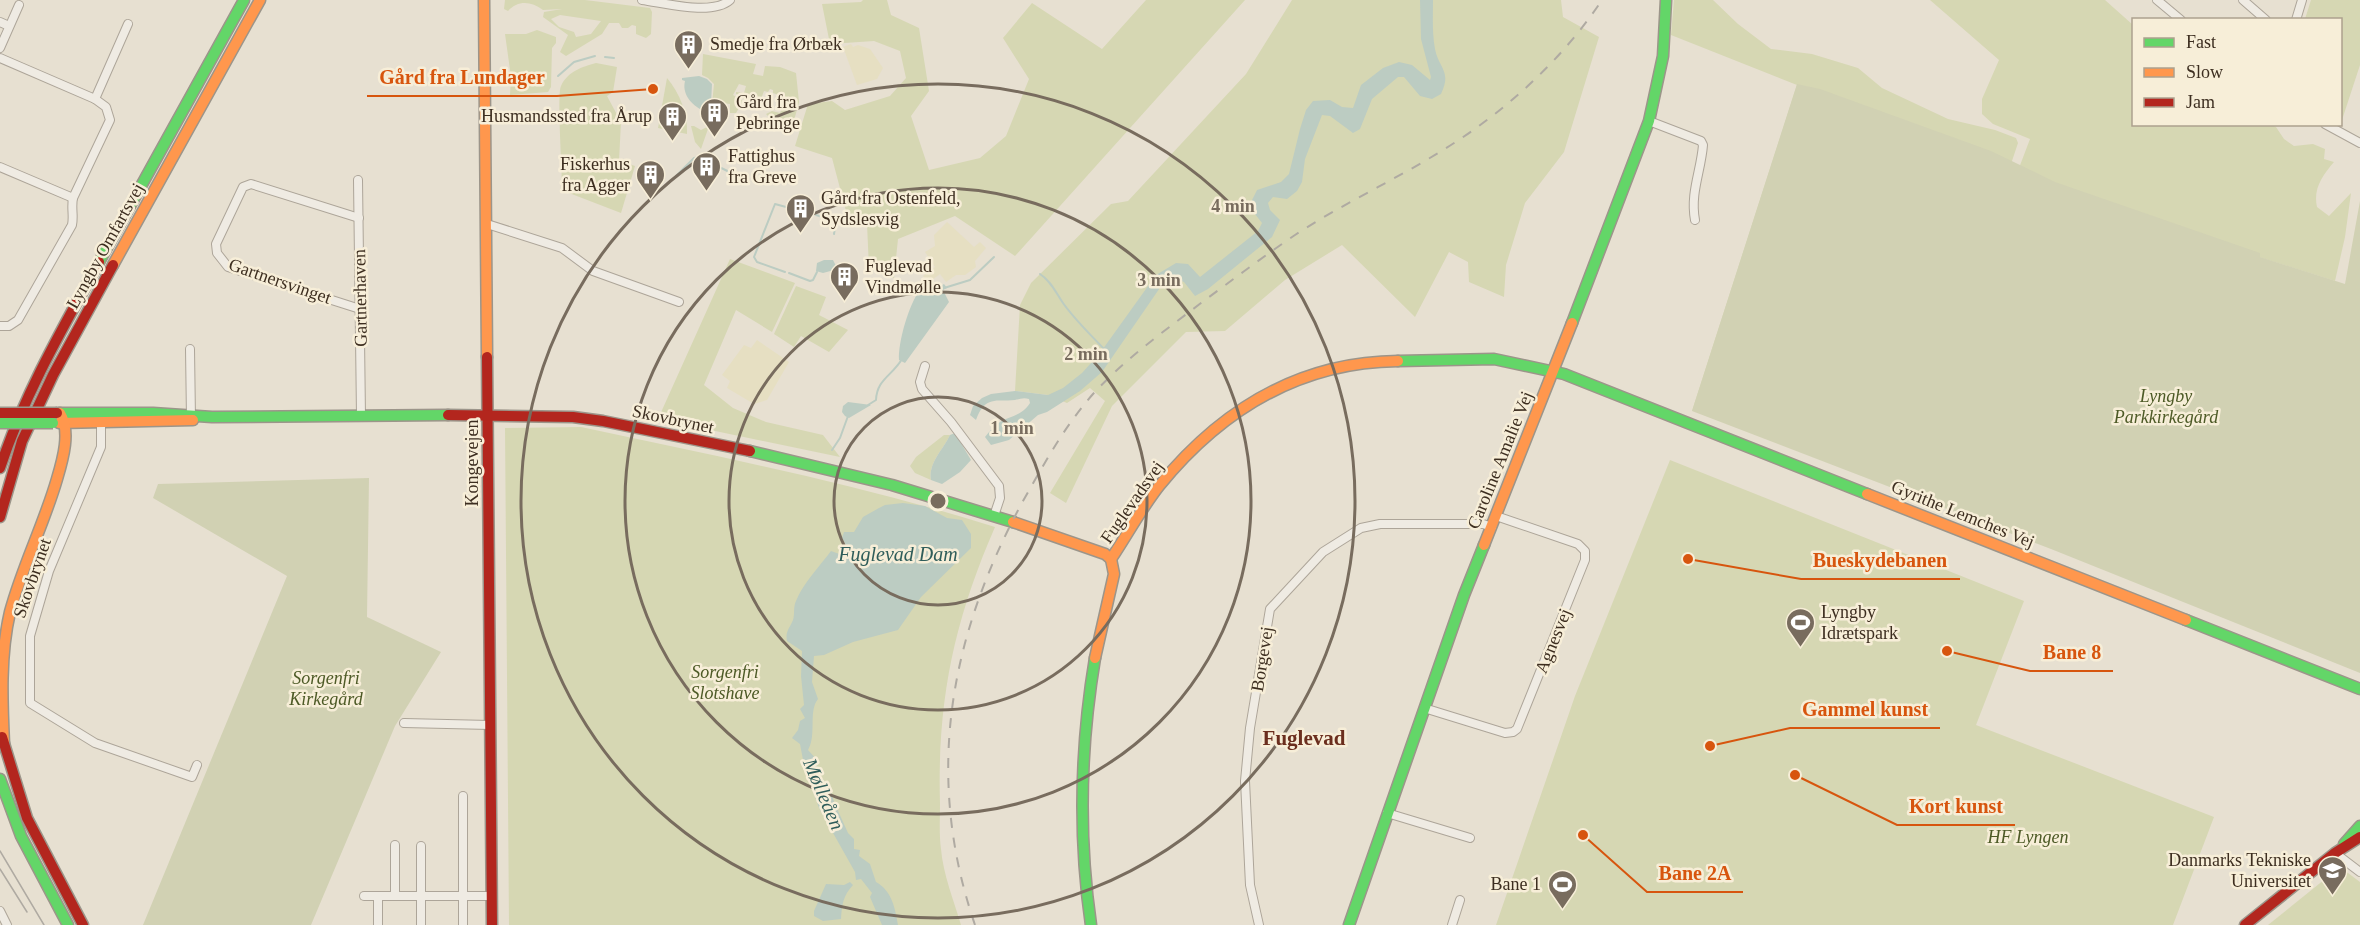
<svg xmlns="http://www.w3.org/2000/svg" width="2360" height="925" font-family="'Times New Roman',serif">
  <style>
    .farmland { fill: #e6dfc2 }
    .green { fill: #d6d7b3; fill-rule: evenodd }
    .cemetery { fill: #d1d1b3 }
    .water { fill: #bcccc2 }
    .lines { fill: none; stroke-linecap: round; stroke-linejoin: round }
    .stream { stroke: #bcccc2; stroke-width: 2 }
    .street-casing { stroke: #ada599; stroke-width: 10 }
    .fast-casing { stroke: #9c958a; stroke-width: 13 }
    .slow-casing { stroke: #9c958a; stroke-width: 13 }
    .jam-casing { stroke: #9c958a; stroke-width: 13 }
    .street { stroke: #efebe3; stroke-width: 8 }
    .fast { stroke: #63d668; stroke-width: 10 }
    .slow { stroke: #ff974d; stroke-width: 10 }
    .jam { stroke: #b3261e; stroke-width: 10 }
    .tram { stroke: #afaaa2; stroke-width: 1.5 }
    .rail { stroke: #afaaa2; stroke-width: 2; stroke-dasharray: 10 10; stroke-linecap: butt }
    .fast-bridge-casing { stroke: #9c958a; stroke-width: 13; stroke-linecap: butt }
    .jam-bridge-casing { stroke: #9c958a; stroke-width: 13; stroke-linecap: butt }
    .fast-bridge { stroke: #63d668; stroke-width: 10 }
    .jam-bridge { stroke: #b3261e; stroke-width: 10 }
    .ring { fill: none; stroke: #786c5e; stroke-width: 3 }
    .labels { text-anchor: middle; dominant-baseline: central; stroke-width: 5; stroke-linejoin: round; paint-order: stroke }
    .poi-label { font-size: 18px; fill: #3d2e20; stroke: #f7eed8; text-anchor: start }
    .street-label { font-size: 18px; fill: #3d2e20; stroke: #f7eed8 }
    .park-label { font-size: 18px; font-style: italic; fill: #4d5a26; stroke: #f7eed8 }
    .water-label { font-size: 20px; font-style: italic; fill: #2f5d5a; stroke: #f7eed8 }
    .quarter-label { font-size: 21px; font-weight: bold; fill: #6b2e1e; stroke: #f7eed8 }
    .centre { fill: #786c5e; stroke: #f7eed8; stroke-width: 3 }
    .ring-label { font-size: 18px; text-anchor: middle; font-weight: bold; fill: #786c5e; stroke: #f7eed8; stroke-width: 5; stroke-linejoin: round; paint-order: stroke }
    .leader { fill: none; stroke: #d7550e; stroke-width: 2 }
    .callout-dot { fill: #d7550e; stroke: #f7eed8; stroke-width: 2 }
    .callout-label { font-size: 20px; text-anchor: middle; font-weight: bold; fill: #d7550e; stroke: #f7eed8; stroke-width: 5; stroke-linejoin: round; paint-order: stroke }
  </style>
  <rect width="100%" height="100%" fill="#e7e0d1"/>
  <g class="farmland">
    <path d="M851,44L853,47L858,45L870,49L883,68L877,79L857,85L843,47Z"/>
    <path d="M947,222L974,247L980,242L986,248L975,261L976,267L965,275H956L946,282L940,274L928,283L923,276L935,267L925,252L935,246L934,235Z"/>
    <path d="M757,340L789,362L767,400L754,404L727,388L730,381L722,375L744,345L751,348Z"/>
  </g>
  <g class="green">
    <path d="M505,0H585L650,8L652,12L651,34L646,38L636,34V26L632,25L628,28H622L619,23H609L602,34L566,56L560,52L568,35L543,17L544,12L562,9L543,10C531,1 518,0 508,11L504,9ZM560,15L601,21L591,34L576,37L574,32L559,27L551,19Z"/>
    <path d="M863,0H887L891,15L919,28L929,91L911,116L929,170L980,158L1006,136L1029,79L1003,38L1032,3L1102,49L1146,0H1245L1015,256L955,216L898,239L894,278L869,268L867,224L846,211L832,158L795,146L808,104L832,101L845,110L890,96L906,78L900,51L874,41L830,44L822,4L861,2Z"/>
    <path d="M1292,0H1561L1563,17L1599,37L1564,152L1525,203L1506,265L1504,297L1469,282L1468,262L1449,252L1415,317L1342,245L1285,280L1225,331L1186,332L1112,406L1066,503L1050,493L1105,401L1090,388L1067,403L1048,395L1015,391L1020,305L1031,283L1111,204L1128,201L1246,74Z"/>
    <path d="M1674,0H1713L1738,24L1771,49L1812,54L1858,68L1882,88L1948,119L1995,130L2016,138L2018,143L2010,167L1692,411L1797,85L1671,35Z"/>
    <path d="M1930,0H2105L2133,25L2134,124L2272,125L2276,127L2284,139L2294,146L2313,144L2325,149L2324,159L2334,162C2322,176 2313,189 2317,207L2329,216L2351,193L2345,237L2335,281L2259,257L2218,260L2019,168L2030,139L1993,124L1982,114V99L1999,60Z"/>
    <path d="M2311,0H2360V65L2341,123L2340,20L2305,19Z"/>
    <path d="M537,30L556,37V43L552,48L551,87L548,92L510,95L511,77L505,34H526Z"/>
    <path d="M703,54L756,64L753,74L763,76L765,66L780,67L796,73L799,102L792,128L774,122L766,114L772,111L780,113L787,98L773,93V90L770,89L768,92L764,91L758,107L736,94V92L744,93L746,86L739,84L733,95L743,101L736,113H730V104L723,103L715,124H712L705,110L712,104L714,84L708,78L702,75Z"/>
    <path d="M596,63L617,67L613,92L607,96L621,122L619,161L635,166L621,213L569,193L563,188L562,181C562,166 557,94 561,86C568,71 582,67 596,63Z"/>
    <path d="M667,78C680,93 688,115 687,134L658,128Z"/>
    <path d="M691,126H694L701,130L709,126L701,149L695,142Z"/>
    <path d="M730,259L795,283L772,332L736,310L704,385L733,408L766,422L823,435L840,457L658,419Z"/>
    <path d="M796,286L826,297L819,315L848,330L829,352L801,336L794,347L774,334Z"/>
    <path d="M581,427C720,457 859,484 995,527C954,621 937,701 940,804C940,819 939,834 941,849C943,874 954,901 961,925H509L505,428Z"/>
    <path d="M944,435H950C943,450 928,463 931,480L915,473L910,466L916,457Z"/>
    <path d="M1670,460L2024,601L1976,725L2214,817L2173,925H1496L1575,696Z"/>
    <path d="M2340,867L2360,882V925H2268Z"/>
  </g>
  <g class="cemetery">
    <path d="M1797,84L1820,89L1991,151L2055,182L2260,253V257L2345,284L2360,201V673L2051,549L1692,411Z"/>
    <path d="M369,478L367,617L441,652L395,726L311,925H143L287,576L153,498L158,484Z"/>
  </g>
  <g class="water">
    <path d="M1420,0H1433C1433,16 1432,33 1435,49C1439,69 1452,71 1441,94L1432,99L1420,96L1404,77H1398L1372,99L1360,129L1353,133L1330,116L1322,115L1305,159L1302,182L1297,191L1287,199L1273,197L1268,203L1270,210L1280,220L1272,237L1208,289L1195,296L1184,282L1171,277L1166,279L1102,372L1080,391L1047,412L1038,415L1009,440L991,445L985,437C989,432 994,426 1000,422C1011,415 1022,416 1030,403L1029,399C1023,397 1021,399 1015,400C996,402 985,395 976,420L970,415L973,406L982,398L991,394L1015,391L1048,395L1063,388L1082,373L1100,353L1156,275L1176,263L1188,264L1200,277L1258,231L1262,223L1251,209L1242,210L1243,206L1250,204L1257,190L1281,182L1289,174L1300,129L1306,110L1313,101L1330,100L1342,107L1353,108L1361,85L1383,68L1399,62L1412,65L1430,80L1431,77L1421,39Z"/>
    <path d="M699,76L707,79L712,84L711,104L706,109H700C690,103 682,93 685,81L682,80V78Z"/>
    <path d="M824,260H833L836,266L834,270L823,273L816,271L817,263Z"/>
    <path d="M944,284L947,288L943,290L949,302L905,363L899,360C898,342 909,304 920,290L933,291Z"/>
    <path d="M848,402L871,405L849,418L845,416L842,412L843,406Z"/>
    <path d="M955,433L971,460L960,472L942,484L931,480C928,463 943,450 950,435Z"/>
    <path d="M903,503L925,506L947,518L962,520L971,534V548L921,597L898,630L853,642L824,655L814,656L812,682L818,699C808,711 817,735 808,750L819,762L815,769L819,776L829,785L834,802L848,833L854,839V849L860,850L859,856L870,864L876,882C892,891 895,908 898,925H882L870,897L872,893L861,879L856,880L855,872L819,808L804,765L800,744L792,738L798,730L800,721L805,718L800,709L804,705L801,676L802,651L787,641C785,631 790,628 793,620C795,614 793,607 796,601C803,583 820,566 831,551L842,555L847,552V547L842,538L844,532H854L863,517L879,508L885,505Z"/>
    <path d="M850,882L853,885C843,896 842,904 841,919L823,921L814,916V911L826,884L844,885Z"/>
  </g>
  <g class="lines">
    <g class="stream">
      <path d="M605,57L614,58"/>
      <path d="M558,76L574,62L595,56"/>
      <path d="M713,164L746,180"/>
      <path d="M676,176L694,158L699,157L707,162"/>
      <path d="M799,210L813,214"/>
      <path d="M816,215L836,221L834,234"/>
      <path d="M785,272L757,262L754,257L775,204L797,210"/>
      <path d="M789,273L810,281L813,280L817,272"/>
      <path d="M1040,274C1051,281 1056,293 1063,303C1075,320 1090,334 1104,349"/>
      <path d="M944,288L970,280L994,257"/>
      <path d="M868,405L876,400C877,379 892,376 902,359"/>
      <path d="M832,450L840,438L848,416"/>
    </g>
    <defs>
      <g id="street">
        <path d="M642,0C665,3 712,16 730,0"/>
        <path d="M2157,0L2181,20"/>
        <path d="M2243,0L2266,20"/>
        <path d="M2296,20L2302,0"/>
        <path d="M0,22L9,26"/>
        <path d="M0,48L19,5"/>
        <path d="M0,58L95,99L128,24"/>
        <path d="M1649,121L1701,141L1703,145C1701,171 1690,193 1695,220"/>
        <path d="M2325,124L2360,143"/>
        <path d="M0,167L73,198"/>
        <path d="M358,180L361,416"/>
        <path d="M359,218L251,184L243,187L216,244L217,253L228,267L360,309"/>
        <path d="M487,224L562,248L593,271L679,302"/>
        <path d="M0,326H9L18,320L72,225C74,216 71,208 73,198L110,120L106,107L95,99"/>
        <path d="M190,349L191,419"/>
        <path d="M925,366L920,382L922,389L951,422L999,486L1000,498L994,516"/>
        <path d="M101,418V447L49,571L30,636V703L95,743L192,777L197,765"/>
        <path d="M1424,708L1505,733L1513,732L1517,729L1585,560V551L1578,544L1496,516"/>
        <path d="M404,723L490,725"/>
        <path d="M463,796V925"/>
        <path d="M1387,813L1470,838"/>
        <path d="M395,845V896"/>
        <path d="M2335,853L2360,872"/>
        <path d="M364,896H491"/>
        <path d="M378,896V925"/>
        <path d="M0,911L7,925"/>
        <path d="M421,925V846"/>
        <path d="M1259,925L1250,885L1245,781L1250,728L1270,609L1323,552L1361,528L1380,524H1483L1492,527"/>
        <path d="M1452,925L1460,900"/>
      </g>
      <g id="fast">
        <path d="M99,262L244,0"/>
        <path d="M1572,323L1649,121L1663,56L1666,0"/>
        <path d="M1398,361L1494,359L1564,374L1867,494"/>
        <path d="M57,413H153L212,417L448,415"/>
        <path d="M750,451L892,485L1013,522"/>
        <path d="M2186,620L2360,689"/>
        <path d="M0,779L21,836L68,925"/>
        <path d="M2344,844L2360,826"/>
        <path d="M1091,925C1078,835 1080,748 1095,658"/>
        <path d="M1349,925L1464,595L1484,545"/>
      </g>
      <g id="slow">
        <path d="M484,0L487,357"/>
        <path d="M113,265L260,0"/>
        <path d="M59,423L193,420"/>
        <path d="M1867,494L2186,620"/>
        <path d="M1013,522L1105,554L1111,559"/>
        <path d="M1484,545L1572,323"/>
        <path d="M1111,559C1127,535 1141,509 1159,486C1221,410 1299,362 1398,361"/>
        <path d="M1095,658L1114,574L1111,559"/>
        <path d="M4,744C2,701 0,655 10,612C22,567 44,524 57,479C63,459 71,431 60,413"/>
      </g>
      <g id="jam">
        <path d="M487,357L492,925"/>
        <path d="M448,415L573,417L603,421L750,451"/>
        <path d="M0,468C24,395 62,329 99,262"/>
        <path d="M0,517L22,441L53,375L113,265"/>
        <path d="M2,737L27,818L83,925"/>
        <path d="M2245,925L2335,853L2360,837"/>
      </g>
    </defs>
    <use href="#street" class="street-casing"/>
    <use href="#fast" class="fast-casing"/>
    <use href="#slow" class="slow-casing"/>
    <use href="#jam" class="jam-casing"/>
    <use href="#street" class="street"/>
    <use href="#fast" class="fast"/>
    <use href="#slow" class="slow"/>
    <use href="#jam" class="jam"/>
    <g class="tram">
      <path d="M0,851L44,925"/>
      <path d="M0,869L27,912"/>
    </g>
    <path class="rail" d="M975,925C924,776 949,637 1023,501C1044,464 1064,427 1093,394C1126,358 1167,329 1205,300C1235,278 1264,256 1295,235C1342,204 1395,180 1443,150C1505,112 1562,60 1602,0"/>
    <defs>
      <path id="fast-bridge" d="M0,423H53"/>
      <path id="jam-bridge" d="M0,413H57"/>
    </defs>
    <use href="#fast-bridge" class="fast-bridge-casing"/>
    <use href="#jam-bridge" class="jam-bridge-casing"/>
    <use href="#fast-bridge" class="fast-bridge"/>
    <use href="#jam-bridge" class="jam-bridge"/>
  </g>
  <g class="ring">
    <circle cx="938" cy="501" r="104"/>
    <circle cx="938" cy="501" r="209"/>
    <circle cx="938" cy="501" r="313"/>
    <circle cx="938" cy="501" r="417"/>
  </g>
  <defs>
    <symbol id="building-pin" viewBox="-11 -11 22 30"><path d="M0 17L-7.5 6A9.5 9.5 0 1 1 7.5 6Z" fill="#786c5e" stroke="#f7eed8"/><path d="M-4-6H4V6H1V3H-1V6H-4ZM-2.5-4.3h1.7v1.8h-1.7ZM.8-4.3h1.7v1.8H.8ZM-2.5-1h1.7V.8h-1.7ZM.8-1h1.7V.8H.8Z" fill="#fff"/></symbol>
    <symbol id="stadium-pin" viewBox="-11 -11 22 30"><path d="M0 17L-7.5 6A9.5 9.5 0 1 1 7.5 6Z" fill="#786c5e" stroke="#f7eed8"/><path d="M0-5a6.5 5 0 1 0 0 10a6.5 5 0 1 0 0-10ZM-3.5-1.8h7v3.6h-7Z" fill="#fff"/></symbol>
    <symbol id="university-pin" viewBox="-11 -11 22 30"><path d="M0 17L-7.5 6A9.5 9.5 0 1 1 7.5 6Z" fill="#786c5e" stroke="#f7eed8"/><path d="M0-5L7-2L0 1L-7-2ZM-4 1L0 2.5L4 1V4Q0 6-4 4Z" fill="#fff"/></symbol>
  </defs>
  <g fill-rule="evenodd">
    <use href="#building-pin" x="672" y="28" width="33" height="45"/>
    <use href="#building-pin" x="698" y="96" width="33" height="45"/>
    <use href="#building-pin" x="656" y="100" width="33" height="45"/>
    <use href="#building-pin" x="690" y="150" width="33" height="45"/>
    <use href="#building-pin" x="634" y="158" width="33" height="45"/>
    <use href="#building-pin" x="784" y="192" width="33" height="45"/>
    <use href="#building-pin" x="828" y="260" width="33" height="45"/>
    <use href="#stadium-pin" x="1784" y="606" width="33" height="45"/>
    <use href="#university-pin" x="2316" y="854" width="33" height="45"/>
    <use href="#stadium-pin" x="1546" y="868" width="33" height="45"/>
  </g>
  <g class="labels">
    <g class="poi-label">
      <text x="710" y="44">Smedje fra Ørbæk</text>
      <text x="736" y="102">Gård fra<tspan x="736" dy="21">Pebringe</tspan></text>
      <text x="652" y="116" text-anchor="end">Husmandssted fra Årup</text>
      <text x="728" y="156">Fattighus<tspan x="728" dy="21">fra Greve</tspan></text>
      <text x="630" y="164" text-anchor="end">Fiskerhus<tspan x="630" dy="21">fra Agger</tspan></text>
      <text x="821" y="198">Gård fra Ostenfeld,<tspan x="821" dy="21">Sydslesvig</tspan></text>
      <text x="865" y="266">Fuglevad<tspan x="865" dy="21">Vindmølle</tspan></text>
      <text x="1821" y="612">Lyngby<tspan x="1821" dy="21">Idrætspark</tspan></text>
      <text x="2311" y="860" text-anchor="end">Danmarks Tekniske<tspan x="2311" dy="21">Universitet</tspan></text>
      <text x="1541" y="884" text-anchor="end">Bane 1</text>
    </g>
    <g class="street-label">
      <text transform="translate(105 246) rotate(-61)">Lyngby Omfartsvej</text>
      <text transform="translate(280 281) rotate(19)">Gartnersvinget</text>
      <text transform="translate(360 298) rotate(-91)">Gartnerhaven</text>
      <text transform="translate(673 419) rotate(12)">Skovbrynet</text>
      <text transform="translate(1500 460) rotate(-68)">Caroline Amalie Vej</text>
      <text transform="translate(472 463) rotate(-90)">Kongevejen</text>
      <text transform="translate(1132 502) rotate(-55)">Fuglevadsvej</text>
      <text transform="translate(1963 514) rotate(22)">Gyrithe Lemches Vej</text>
      <text transform="translate(32 578) rotate(-71)">Skovbrynet</text>
      <text transform="translate(1553 641) rotate(-68)">Agnesvej</text>
      <text transform="translate(1262 659) rotate(-81)">Borgevej</text>
    </g>
    <g class="park-label">
      <text x="2166" y="396">Lyngby<tspan x="2166" dy="21">Parkkirkegård</tspan></text>
      <text x="725" y="672">Sorgenfri<tspan x="725" dy="21">Slotshave</tspan></text>
      <text x="326" y="678">Sorgenfri<tspan x="326" dy="21">Kirkegård</tspan></text>
      <text x="2028" y="837">HF Lyngen</text>
    </g>
    <g class="water-label">
      <text x="898" y="554">Fuglevad Dam</text>
      <text transform="translate(824 794) rotate(67)">Mølleåen</text>
    </g>
    <g class="quarter-label">
      <text x="1304" y="738">Fuglevad</text>
    </g>
  </g>
  <circle cx="938" cy="501" r="9" class="centre"/>
  <g class="ring-label">
    <text x="1233" y="212">4 min</text>
    <text x="1159" y="286">3 min</text>
    <text x="1086" y="360">2 min</text>
    <text x="1012" y="434">1 min</text>
  </g>
  <path class="leader" d="M653 89L557 96H367M1688 559L1801 579H1960M1947 651L2030 671H2113M1710 746L1790 728H1940M1795 775L1897 825H2015M1583 835L1647 892H1743"/>
  <g class="callout-dot">
    <circle cx="653" cy="89" r="6"/>
    <circle cx="1688" cy="559" r="6"/>
    <circle cx="1947" cy="651" r="6"/>
    <circle cx="1710" cy="746" r="6"/>
    <circle cx="1795" cy="775" r="6"/>
    <circle cx="1583" cy="835" r="6"/>
  </g>
  <g class="callout-label">
    <text x="462" y="84">Gård fra Lundager</text>
    <text x="1880" y="567">Bueskydebanen</text>
    <text x="2072" y="659">Bane 8</text>
    <text x="1865" y="716">Gammel kunst</text>
    <text x="1956" y="813">Kort kunst</text>
    <text x="1695" y="880">Bane 2A</text>
  </g>
  <rect x="2132" y="18" width="210" height="108" fill="#f7eed8" stroke="#ada18e" stroke-width="1.5"/>
  <rect x="2144" y="38" width="30" height="9" fill="#63d668" stroke="#ada18e" stroke-width="1.5"/>
  <text x="2186" y="48" font-size="18" fill="#3d2e20">Fast</text>
  <rect x="2144" y="68" width="30" height="9" fill="#ff974d" stroke="#ada18e" stroke-width="1.5"/>
  <text x="2186" y="78" font-size="18" fill="#3d2e20">Slow</text>
  <rect x="2144" y="98" width="30" height="9" fill="#b3261e" stroke="#ada18e" stroke-width="1.5"/>
  <text x="2186" y="108" font-size="18" fill="#3d2e20">Jam</text>
</svg>
